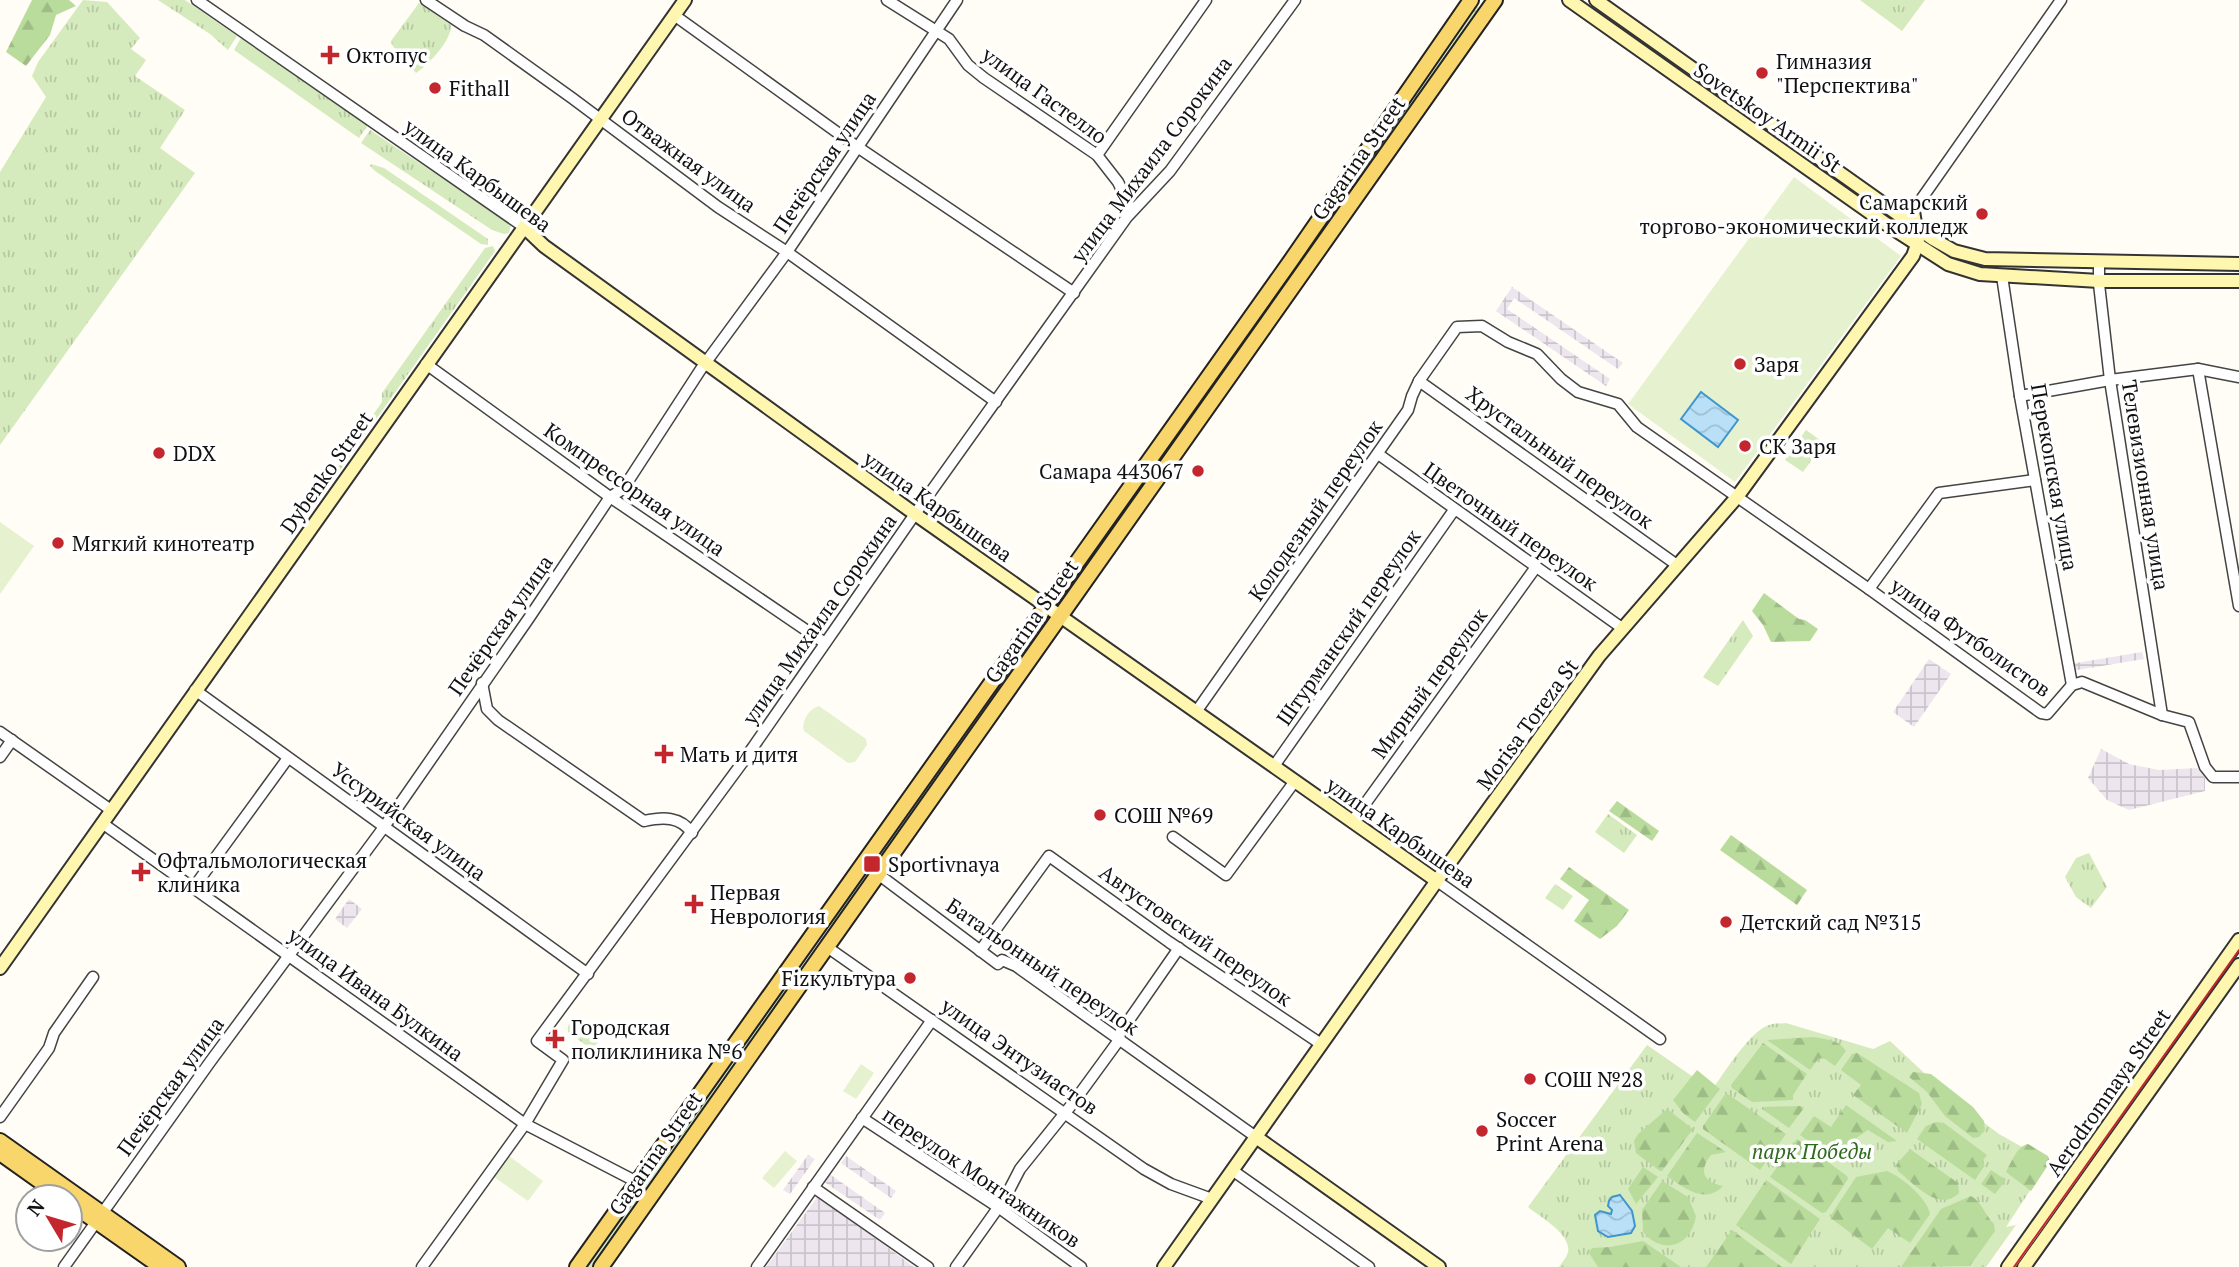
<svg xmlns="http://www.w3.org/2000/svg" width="2239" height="1267" font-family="'PT Serif',serif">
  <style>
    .industrial { fill: url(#industrial-grid) }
    .grass { fill: url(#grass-tufts) }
    .forest { fill: url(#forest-firs) }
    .pitch { fill: #e6f2cf }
    .water { fill: url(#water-waves); stroke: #3f96cf; stroke-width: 2 }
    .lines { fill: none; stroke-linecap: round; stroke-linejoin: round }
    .street-casing { stroke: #444; stroke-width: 13 }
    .secondary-casing { stroke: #333; stroke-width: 16 }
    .primary-casing { stroke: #222; stroke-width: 18 }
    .street { stroke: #fff; stroke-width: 10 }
    .secondary { stroke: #fff6b0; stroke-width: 12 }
    .primary { stroke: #f9d66b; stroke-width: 14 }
    .tram { stroke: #c4262e; stroke-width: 2 }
    .poi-dot { fill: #c4262e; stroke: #fff; stroke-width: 2.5 }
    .labels { text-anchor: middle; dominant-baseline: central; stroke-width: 7; stroke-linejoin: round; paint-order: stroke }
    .poi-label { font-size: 21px; fill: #111; stroke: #fff; text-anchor: start }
    .street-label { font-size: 21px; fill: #111; stroke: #fff }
    .park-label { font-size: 21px; font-style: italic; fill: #2f6b1f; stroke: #fff }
  </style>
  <defs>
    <pattern id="industrial-grid" width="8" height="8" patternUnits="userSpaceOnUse" patternTransform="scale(1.75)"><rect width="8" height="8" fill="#eee6ef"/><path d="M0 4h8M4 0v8" fill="none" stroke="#cbc4cc"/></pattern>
    <pattern id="grass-tufts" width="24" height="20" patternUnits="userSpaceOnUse" patternTransform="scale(1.75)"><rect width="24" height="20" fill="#d5ebbd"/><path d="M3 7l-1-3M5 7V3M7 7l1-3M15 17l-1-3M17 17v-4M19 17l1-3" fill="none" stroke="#b6c8a1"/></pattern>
    <pattern id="forest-firs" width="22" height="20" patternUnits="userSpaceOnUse" patternTransform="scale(1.75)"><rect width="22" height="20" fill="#b9dc9c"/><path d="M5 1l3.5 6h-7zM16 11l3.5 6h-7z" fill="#9ebc85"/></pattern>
    <pattern id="water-waves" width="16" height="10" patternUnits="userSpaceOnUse" patternTransform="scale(1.75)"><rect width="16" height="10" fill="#b9e0f7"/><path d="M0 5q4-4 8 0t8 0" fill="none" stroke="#9ebfd3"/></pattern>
  </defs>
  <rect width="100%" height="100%" fill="#fffdf5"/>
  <g class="industrial">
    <path d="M1512,287L1623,363L1618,369L1514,298L1507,309L1610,379L1606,386L1496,311Z"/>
    <path d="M2142,652L2144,659L2071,671L2070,664Z"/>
    <path d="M1929,659L1951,674L1914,727L1893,712Z"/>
    <path d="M2101,749L2129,764L2159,770L2197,768L2205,778V791L2129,810L2107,800L2088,778Z"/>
    <path d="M349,899L362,909L347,928L335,919Z"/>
    <path d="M808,1155L815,1159L790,1194L783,1190Z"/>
    <path d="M846,1156L896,1191L891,1198L841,1163Z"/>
    <path d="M828,1173L885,1213L880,1220L823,1181Z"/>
    <path d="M818,1196L914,1267H766Z"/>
  </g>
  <g class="grass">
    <path d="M83,0L107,2L140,38L131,49L146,60L135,76L185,110L160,148L195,173L0,445V172L46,97L32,76L38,62Z"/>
    <path d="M158,0H185L237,36L228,50L210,34Z"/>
    <path d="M1860,0H1925L1902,31Z"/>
    <path d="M419,3L451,25C452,40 428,65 416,73L392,45L391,41Z"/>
    <path d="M1474,7H1478L1479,11L1302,262L1298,259Z"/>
    <path d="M242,36L368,125L359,138L234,50Z"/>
    <path d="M370,130L500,217L511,225L509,233L504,234L492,230L361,143Z"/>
    <path d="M371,164L384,168L488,239V245L481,244L375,171L370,166Z"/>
    <path d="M493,246L495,251L319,500L314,499L382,402V393L485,248Z"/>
    <path d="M1292,267L1296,270L1079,578L1076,577Z"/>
    <path d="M1806,430L1824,443L1803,472L1785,460Z"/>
    <path d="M1743,620L1753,636L1718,686L1703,677Z"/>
    <path d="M1043,621L1048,623L835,925L831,926L829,923Z"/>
    <path d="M1608,814L1637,835L1624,853L1595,832Z"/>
    <path d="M2089,853L2107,887L2091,908L2076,897L2065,877L2076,858Z"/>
    <path d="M1555,884L1573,896L1563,910L1545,898Z"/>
    <path d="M795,972L798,976L593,1267H585Z"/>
    <path d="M572,1021L600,1041L591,1049L568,1032V1026Z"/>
    <path d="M1786,1023L1873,1049L1890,1041L1951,1098L1999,1134L2024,1148L2041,1174L2006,1227L2016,1225L1986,1267H1559C1563,1261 1570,1254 1568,1247C1565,1230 1540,1217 1528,1207L1647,1045L1712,1090C1724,1073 1750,1031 1769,1025C1773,1023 1781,1024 1786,1023Z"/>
  </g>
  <g class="forest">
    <path d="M32,0H69L76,6L56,15L50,35L26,66L6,52Z"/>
    <path d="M1764,593L1799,619L1805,620L1818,629L1810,641L1771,642L1763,625L1752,611Z"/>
    <path d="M1617,801L1659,831L1652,841L1609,811Z"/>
    <path d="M1731,835L1807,890L1797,905L1720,850Z"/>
    <path d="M1569,867L1629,910L1617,926L1600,939L1574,921L1589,900L1560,879Z"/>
    <path d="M1813,1037C1826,1039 1839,1040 1846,1051L1835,1066L1825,1059L1819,1058L1810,1070L1767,1040Z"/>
    <path d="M1763,1043L1807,1074L1793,1095V1100L1752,1102L1732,1088L1731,1085Z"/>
    <path d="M1857,1053L1919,1093L1922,1104L1907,1133L1853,1095L1861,1085L1841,1070L1852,1054Z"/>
    <path d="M1697,1070L1720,1089L1695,1122L1683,1113L1673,1100Z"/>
    <path d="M1913,1072L1931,1074L1973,1107L1984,1121L1985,1130L1979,1137L1973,1138L1945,1116L1927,1092L1909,1077Z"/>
    <path d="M1726,1093L1786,1134L1760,1170L1703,1129V1126Z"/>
    <path d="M1846,1105L1897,1141L1888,1142L1868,1130C1835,1152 1835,1159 1800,1135L1814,1116L1831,1127Z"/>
    <path d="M1801,1106L1804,1108L1789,1128L1762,1109V1107Z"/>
    <path d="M1667,1109L1693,1129L1662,1171H1660L1636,1153L1634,1141L1638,1134Z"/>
    <path d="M1936,1122L1944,1123L1987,1155L1981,1163L1985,1165L1975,1180L1917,1139L1926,1126Z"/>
    <path d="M1697,1133L1726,1152L1711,1155C1698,1171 1704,1183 1723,1186C1705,1205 1684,1188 1667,1176Z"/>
    <path d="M1797,1139L1847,1176L1848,1179L1826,1212L1822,1213L1770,1177Z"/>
    <path d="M2028,1144L2048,1156L2050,1162L2031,1191L2006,1172C2011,1163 2017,1146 2028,1144Z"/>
    <path d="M1910,1149L1958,1183L1959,1193C1939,1213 1914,1184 1898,1171L1896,1165Z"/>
    <path d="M1643,1167L1658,1177L1636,1204L1628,1189Z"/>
    <path d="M1991,1170L2006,1180L1995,1194L1981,1184Z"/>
    <path d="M1887,1171C1902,1177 1927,1198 1930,1214L1910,1243L1888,1228L1872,1249L1832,1219L1831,1215L1856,1177Z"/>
    <path d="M1766,1180L1820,1219L1791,1264L1736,1225Z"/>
    <path d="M1662,1181L1688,1197L1696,1216C1691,1246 1663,1256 1643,1232L1642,1210Z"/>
    <path d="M1971,1196C1982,1202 1984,1214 1994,1224L1995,1231L1970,1266L1901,1267L1941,1209Z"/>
    <path d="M1732,1230L1782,1267H1706Z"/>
    <path d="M1643,1241L1681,1267H1598L1589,1253L1592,1248L1610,1247Z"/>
  </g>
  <g class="pitch">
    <path d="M1794,177L1901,256L1735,482L1628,404Z"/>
    <path d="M0,522L34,546L0,594Z"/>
    <path d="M819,706L866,739L867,745L855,762L848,763L804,731C801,721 809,709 819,706Z"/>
    <path d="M861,1064L874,1073L856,1099L843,1091Z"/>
    <path d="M785,1151L797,1161L774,1188L762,1178Z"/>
    <path d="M509,1156L543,1181L528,1201L494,1177Z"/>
  </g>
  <g class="water">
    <path d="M1701,392L1738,420L1718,447L1681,419Z"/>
    <path d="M1620,1195L1632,1211L1635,1226L1631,1233L1608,1237L1598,1231L1595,1215L1600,1211L1611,1214L1612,1210L1608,1206L1609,1201L1612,1197Z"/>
  </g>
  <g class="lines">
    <defs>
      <g id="street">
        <path d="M197,0L524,227"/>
        <path d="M426,0L465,26L484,35L572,98L718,207L787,252L996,402"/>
        <path d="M887,0L949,39L968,65L984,78L1097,155L1118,182L1132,211"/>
        <path d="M674,15L856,146L1074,293"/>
        <path d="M1097,155L1206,0"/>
        <path d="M1913,211L2061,0"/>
        <path d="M2099,261V284L2110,380L2162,715"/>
        <path d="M2002,276L2020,396L2072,685"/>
        <path d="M426,364L610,497L825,643"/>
        <path d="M2198,369L2239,606"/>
        <path d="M1419,381L1677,565"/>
        <path d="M2020,396L2110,380L2198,369L2239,377"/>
        <path d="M1378,454L1622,628"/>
        <path d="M1869,589L1939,493L2035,480"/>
        <path d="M482,683L487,709L498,720L644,821C663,817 680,816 692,833"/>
        <path d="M195,690L588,974"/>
        <path d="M1196,712L1408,410L1412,396L1419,381L1457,327L1482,326L1508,342L1537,354L1561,379L1578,392L1618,404L1637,427L1869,589L2041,713L2047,714L2072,685L2082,682L2162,715L2189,722L2205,767L2213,777H2239"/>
        <path d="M0,732L111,810"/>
        <path d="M0,757L12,740"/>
        <path d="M1274,766L1454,510"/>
        <path d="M1352,822L1536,567"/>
        <path d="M102,823L525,1124L637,1182"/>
        <path d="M1173,837L1226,875L1295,781"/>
        <path d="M878,874L998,964L1002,960L1016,966L1256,1137"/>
        <path d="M1437,881L1660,1039"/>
        <path d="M194,887L288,758"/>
        <path d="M827,947L1144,1169L1171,1184L1212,1199"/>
        <path d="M980,951L1049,856L1169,942L1321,1044"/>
        <path d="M0,1117L49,1048L54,1033L93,977"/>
        <path d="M862,1118L998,1207L1081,1267"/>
        <path d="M1232,1170L1369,1267"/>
        <path d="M813,1187L928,1267"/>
        <path d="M64,1267L210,1062L384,827L529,618L610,497L623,489L701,369L787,252L957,0"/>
        <path d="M422,1267L525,1124L563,1060L537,1041L742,763L915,514L1127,217L1170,171L1295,0"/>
        <path d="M757,1267L932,1020"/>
        <path d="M956,1267L1005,1198L1020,1169L1073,1103L1119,1040L1120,1033L1179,948"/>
      </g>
      <g id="secondary">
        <path d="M1569,0L1889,226L1948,264L1980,274L2099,281H2239"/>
        <path d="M1596,0L1933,239L1954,251L1985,259L2239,264"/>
        <path d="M524,227L544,246L915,514L1437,881"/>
        <path d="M0,968L685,0"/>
        <path d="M1256,1137L1439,1267"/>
        <path d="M1164,1267L1443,872L1599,656L1737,497L1913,256L1918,242L1913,211"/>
        <path d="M2008,1267L2239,940"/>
        <path d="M2024,1267L2239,965"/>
      </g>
      <g id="primary">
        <path d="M0,1141L178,1267"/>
        <path d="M0,1153L62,1197"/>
        <path d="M70,1203L161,1267"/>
        <path d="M577,1267L1290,262L1471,0"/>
        <path d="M601,1267L1495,0"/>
      </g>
    </defs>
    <use href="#street" class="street-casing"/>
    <use href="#secondary" class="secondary-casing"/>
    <use href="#primary" class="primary-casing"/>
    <use href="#street" class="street"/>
    <use href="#secondary" class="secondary"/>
    <use href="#primary" class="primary"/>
    <path class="tram" d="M2014,1267L2239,950"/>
  </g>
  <g class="poi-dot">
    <path d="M326.5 44.5h7v7h7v7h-7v7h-7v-7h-7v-7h7z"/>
    <circle cx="1762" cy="73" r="7"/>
    <circle cx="435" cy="88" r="7"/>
    <circle cx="1982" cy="214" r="7"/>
    <circle cx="1740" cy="364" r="7"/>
    <circle cx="1745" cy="446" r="7"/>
    <circle cx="159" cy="453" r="7"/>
    <circle cx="1198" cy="471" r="7"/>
    <circle cx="58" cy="543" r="7"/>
    <path d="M660.5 743.5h7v7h7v7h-7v7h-7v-7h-7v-7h7z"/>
    <circle cx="1100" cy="815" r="7"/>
    <rect x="863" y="855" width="18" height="18" rx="3.5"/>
    <path d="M137.5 861.5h7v7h7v7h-7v7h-7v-7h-7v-7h7z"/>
    <path d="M690.5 893.5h7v7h7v7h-7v7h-7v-7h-7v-7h7z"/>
    <circle cx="1726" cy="922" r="7"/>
    <circle cx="910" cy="978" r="7"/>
    <path d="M551.5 1028.5h7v7h7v7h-7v7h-7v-7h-7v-7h7z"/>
    <circle cx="1530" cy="1079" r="7"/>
    <circle cx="1482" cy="1131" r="7"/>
  </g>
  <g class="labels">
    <g class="poi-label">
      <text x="346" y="55">Октопус</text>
      <text x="1776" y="61">Гимназия<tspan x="1776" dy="24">"Перспектива"</tspan></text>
      <text x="449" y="88">Fithall</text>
      <text x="1968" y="202" text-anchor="end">Самарский<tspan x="1968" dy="24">торгово-экономический колледж</tspan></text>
      <text x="1754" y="364">Заря</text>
      <text x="1759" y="446">СК Заря</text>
      <text x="173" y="453">DDX</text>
      <text x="1184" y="471" text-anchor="end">Самара 443067</text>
      <text x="72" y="543">Мягкий кинотеатр</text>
      <text x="680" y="754">Мать и дитя</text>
      <text x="1114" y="815">СОШ №69</text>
      <text x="157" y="860">Офтальмологическая<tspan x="157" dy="24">клиника</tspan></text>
      <text x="888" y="864">Sportivnaya</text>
      <text x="710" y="892">Первая<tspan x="710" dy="24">Неврология</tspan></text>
      <text x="1740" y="922">Детский сад №315</text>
      <text x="896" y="978" text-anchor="end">Fizкультура</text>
      <text x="571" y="1027">Городская<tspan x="571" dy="24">поликлиника №6</tspan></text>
      <text x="1544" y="1079">СОШ №28</text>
      <text x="1496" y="1119">Soccer<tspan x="1496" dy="24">Print Arena</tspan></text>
    </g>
    <g class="street-label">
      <text transform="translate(1045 95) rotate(36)">улица Гастелло</text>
      <text transform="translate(1768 117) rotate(35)">Sovetskoy Armii St</text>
      <text transform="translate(1358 158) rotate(-55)">Gagarina Street</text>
      <text transform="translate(1151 159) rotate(-53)">улица Михаила Сорокина</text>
      <text transform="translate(689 160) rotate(36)">Отважная улица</text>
      <text transform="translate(824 162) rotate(-56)">Печёрская улица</text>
      <text transform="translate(478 175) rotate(36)">улица Карбышева</text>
      <text transform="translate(1560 457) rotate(36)">Хрустальный переулок</text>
      <text transform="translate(326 472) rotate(-55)">Dybenko Street</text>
      <text transform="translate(2055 477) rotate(80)">Перекопская улица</text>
      <text transform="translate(2146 485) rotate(81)">Телевизионная улица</text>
      <text transform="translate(635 489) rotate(35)">Компрессорная улица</text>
      <text transform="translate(938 506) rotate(35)">улица Карбышева</text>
      <text transform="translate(1315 510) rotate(-55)">Колодезный переулок</text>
      <text transform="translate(1511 526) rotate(35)">Цветочный переулок</text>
      <text transform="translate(819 619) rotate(-55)">улица Михаила Сорокина</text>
      <text transform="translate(1031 621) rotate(-55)">Gagarina Street</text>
      <text transform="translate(500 625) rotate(-55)">Печёрская улица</text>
      <text transform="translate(1348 627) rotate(-55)">Штурманский переулок</text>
      <text transform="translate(1971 637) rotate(35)">улица Футболистов</text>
      <text transform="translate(1429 683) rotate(-54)">Мирный переулок</text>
      <text transform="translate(1527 724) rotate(-54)">Morisa Toreza St</text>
      <text transform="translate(409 821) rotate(36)">Уссурийская улица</text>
      <text transform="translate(1401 832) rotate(35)">улица Карбышева</text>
      <text transform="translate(1196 935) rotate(35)">Августовский переулок</text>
      <text transform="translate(1043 966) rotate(34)">Батальонный переулок</text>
      <text transform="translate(376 994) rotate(36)">улица Ивана Булкина</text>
      <text transform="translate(1020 1056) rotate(35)">улица Энтузиастов</text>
      <text transform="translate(170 1086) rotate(-54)">Печёрская улица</text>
      <text transform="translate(2108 1092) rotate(-55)">Aerodromnaya Street</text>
      <text transform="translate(655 1153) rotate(-55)">Gagarina Street</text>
      <text transform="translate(982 1177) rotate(34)">переулок Монтажников</text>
    </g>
    <g class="park-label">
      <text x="1812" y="1151">парк Победы</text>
    </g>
  </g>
  <g transform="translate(49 1218) rotate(308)"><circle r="33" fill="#ffffff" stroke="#a0a0a0" stroke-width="2"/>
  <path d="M0-5L12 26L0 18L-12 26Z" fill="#c4262e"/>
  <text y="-10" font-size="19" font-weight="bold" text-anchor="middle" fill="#111111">N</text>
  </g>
</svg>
